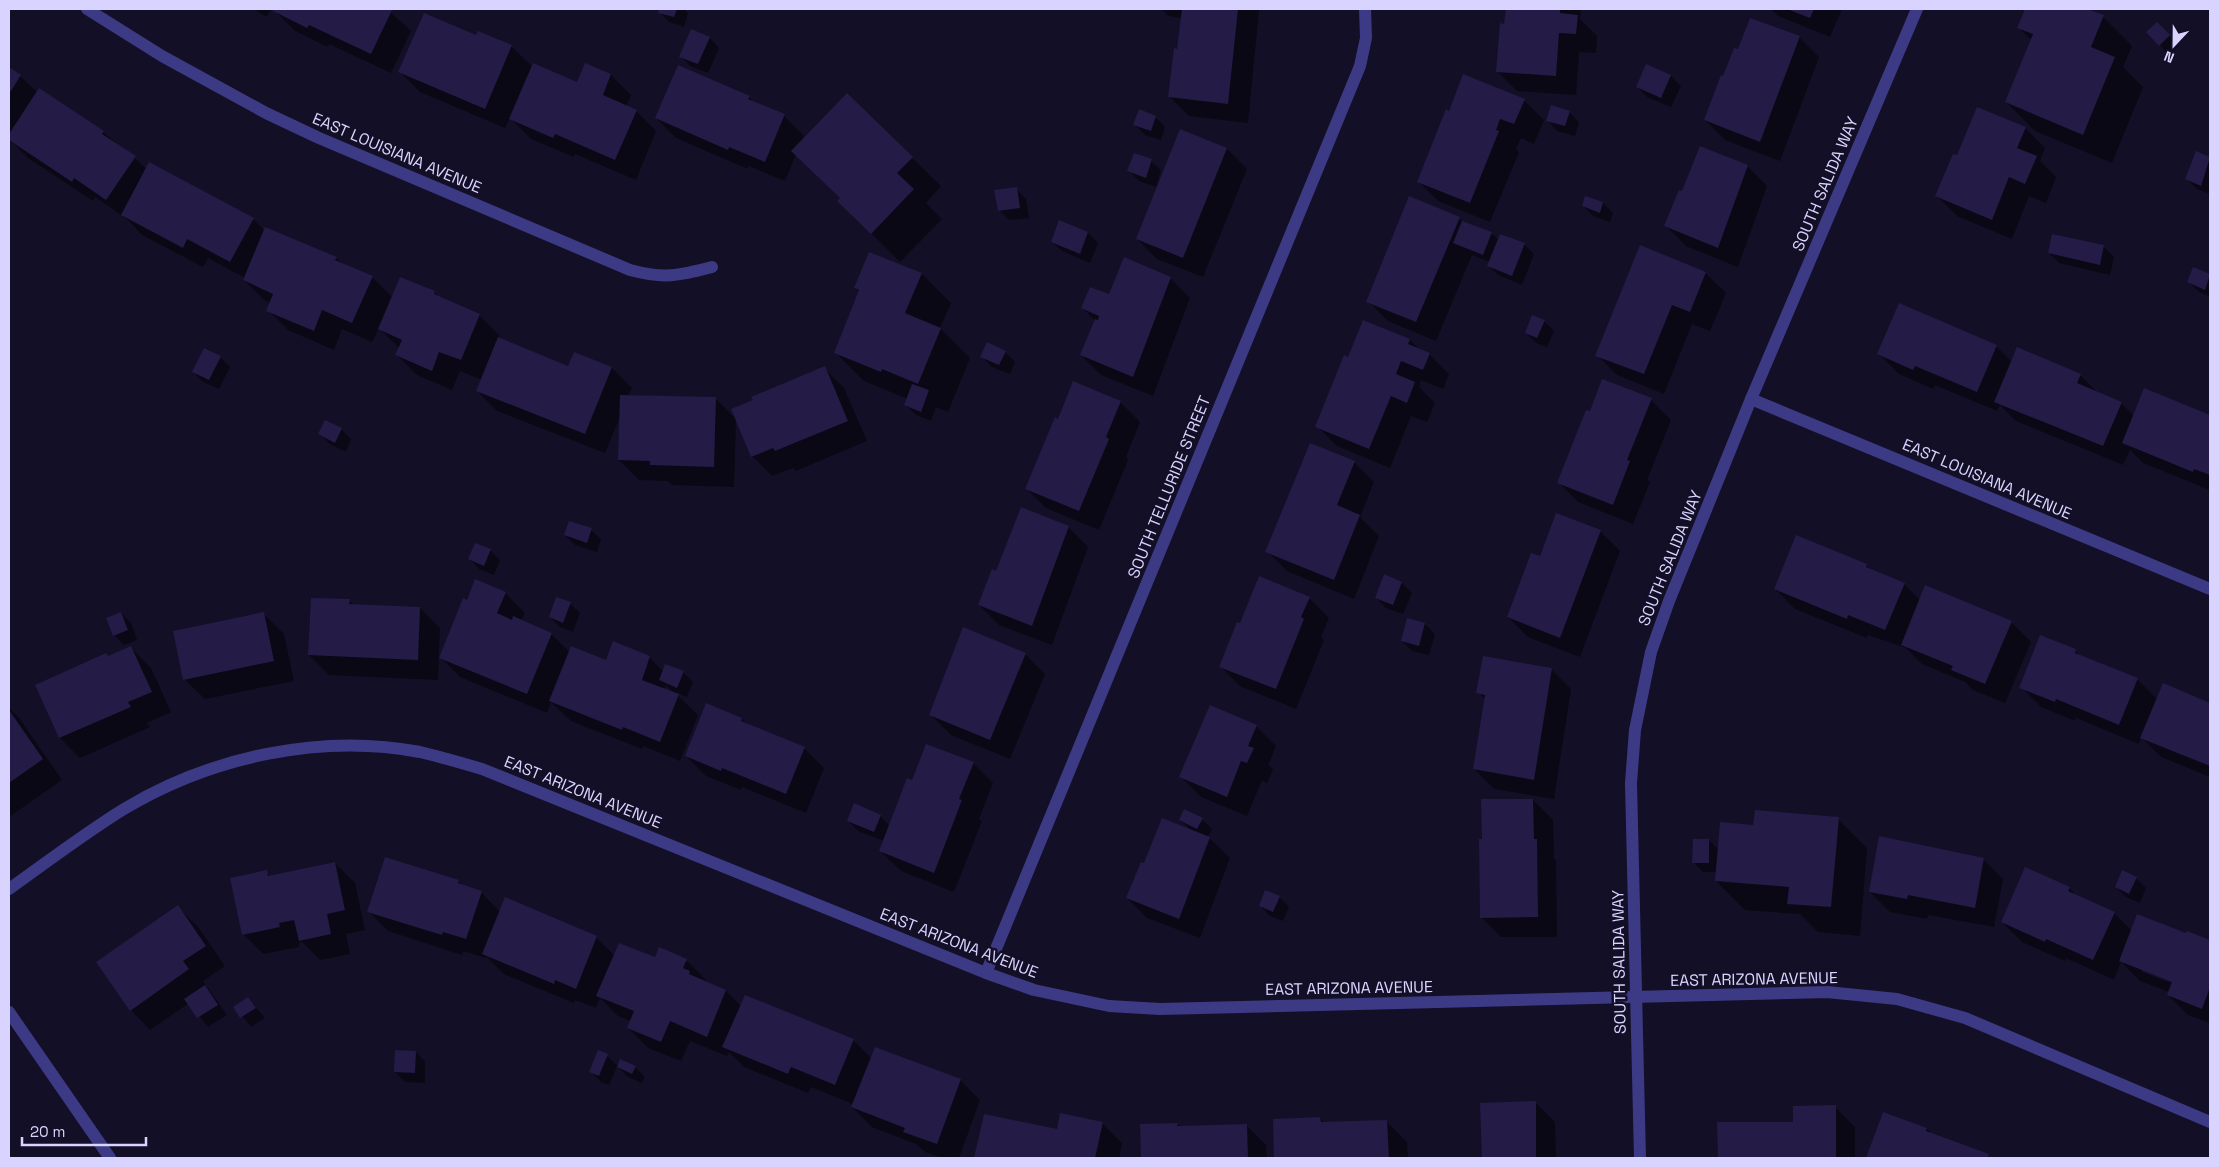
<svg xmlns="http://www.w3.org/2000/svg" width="2219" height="1167" font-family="'Space Grotesk',sans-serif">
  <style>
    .shadow { fill: #0007; fill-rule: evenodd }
    .building { fill: #241b47 }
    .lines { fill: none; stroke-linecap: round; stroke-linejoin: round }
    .minor { stroke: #3d3a85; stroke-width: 12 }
    .labels { text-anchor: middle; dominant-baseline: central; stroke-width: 5; stroke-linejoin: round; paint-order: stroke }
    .street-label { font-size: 16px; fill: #d9d4ff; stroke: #130f26 }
  </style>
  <rect width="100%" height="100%" fill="#130f26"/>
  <g class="shadow">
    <path d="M254,9H272L266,17Z"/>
    <path d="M276,9H387L411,31L391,73L329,44L328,47L295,31L275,11Z"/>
    <path d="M661,9H684L688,13L684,27L669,22L659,12Z"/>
    <path d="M1162,9L1259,10L1248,123L1189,116L1169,96L1179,50L1182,18L1168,16Z"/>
    <path d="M1507,9H1581L1580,19L1597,36L1596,53L1579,52L1576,95L1517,91L1497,71Z"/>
    <path d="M1771,9H1842L1830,37L1778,16Z"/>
    <path d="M2026,9H2084L2103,17L2132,46L2123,67L2143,87L2112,163L2035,131L2006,102L2032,41L2019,28Z"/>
    <path d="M2157,24L2179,46L2169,55L2160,45Z"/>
    <path d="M477,37L511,46L533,67L578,83L586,64L611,75L631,95L626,106L636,111L656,131L636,180L575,154L574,157L531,139L510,118L505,128L420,92L400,72Z"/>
    <path d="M1799,37L1819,57L1780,161L1725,140L1705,120L1724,77L1739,50Z"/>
    <path d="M710,38L719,48L708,73L690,66L680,56Z"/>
    <path d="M1647,66L1671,76L1681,86L1671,107L1647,97L1637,87Z"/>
    <path d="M9,68L20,76L38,93L103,132L147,169L253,219L265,231L336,258L343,264L372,277L392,297L434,292L441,299L479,315L499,335L498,339L569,367L574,353L612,368L632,388L628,396L716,399L736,419L734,487L672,485L668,481L639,480L619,460L620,417L605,453L497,411L477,391L482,380L460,371L452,390L417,375L397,355L400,349L379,328L372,342L342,329L334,350L288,330L268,310L271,303L264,300L244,280L245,278L208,258L203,267L142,235L127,219L95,197L93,201L28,158L11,141L9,144Z"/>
    <path d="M749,97L755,103L784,116L804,136L802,142L912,158L941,186L926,203L942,219L900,262L868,230L841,199L796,154L785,181L749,166L748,169L676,138L656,118Z"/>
    <path d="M1524,100L1544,120L1534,144L1521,138L1516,149L1519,152L1490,222L1438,201L1418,181L1449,112Z"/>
    <path d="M1569,112L1579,122L1575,136L1557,131L1548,121Z"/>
    <path d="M1155,117L1165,127L1161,140L1145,135L1135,125Z"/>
    <path d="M2025,128L2045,148L2040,161L2056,177L2046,203L2029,196L2012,239L1957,216L1937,196L1958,157Z"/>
    <path d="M1181,131L1227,149L1247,169L1203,277L1157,259L1137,239Z"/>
    <path d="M2196,152L2210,158V194L2197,189L2187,179Z"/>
    <path d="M1151,161L1161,170L1156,187L1139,181L1129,171Z"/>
    <path d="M1747,166L1767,186L1738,267L1686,246L1666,226L1683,193Z"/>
    <path d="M1016,189L1026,199L1029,218L1009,220L999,210Z"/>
    <path d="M1586,197L1603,203L1613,213L1610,222L1593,216L1583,206Z"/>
    <path d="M1459,218L1464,223L1491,233L1499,240L1524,244L1534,254L1522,285L1498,275L1488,265L1490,262L1472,255L1436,341L1388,321L1368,301Z"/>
    <path d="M1060,222L1088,233L1098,243L1090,263L1062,251L1052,242Z"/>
    <path d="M2053,235L2104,247L2114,257L2110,275L2059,263L2049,253Z"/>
    <path d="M869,253L922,274L951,303L940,328L970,358L948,412L936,407L931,421L916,415L906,405L908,399L864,381L835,352L859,292L855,288Z"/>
    <path d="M2194,269L2210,275V297L2199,292L2189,282Z"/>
    <path d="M1705,273L1726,293L1710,331L1692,324L1664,394L1617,375L1597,355Z"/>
    <path d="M1170,278L1190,298L1153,396L1101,375L1081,355L1095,321L1083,308L1110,296Z"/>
    <path d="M1544,321L1554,331L1547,347L1536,343L1526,333Z"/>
    <path d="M1364,322L1410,340L1420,350L1429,354L1449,374L1443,389L1421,380L1419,387L1435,403L1427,422L1411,416L1390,468L1337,446L1317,426Z"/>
    <path d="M1996,346L2012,362L2080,375L2098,393L2121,403L2134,416L2144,390L2210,417V490L2143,463L2130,450L2123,465L2016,421L2000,405L1997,411L1935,385L1933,389L1899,374L1879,354Z"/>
    <path d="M1005,352L1015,362L1010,374L992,367L982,357Z"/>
    <path d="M220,357L230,367L219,389L203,382L193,372Z"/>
    <path d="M824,368L844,388L867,441L796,471L793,468L772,476L752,456Z"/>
    <path d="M1651,400L1671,420L1647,480L1650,482L1633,524L1578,502L1558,482L1590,413Z"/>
    <path d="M1120,402L1140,422L1126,457L1128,460L1099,530L1046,508L1026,488L1058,420Z"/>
    <path d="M341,429L351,439L346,452L330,444L320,434Z"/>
    <path d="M1354,462L1374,482L1360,517L1379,536L1354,599L1287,571L1267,551Z"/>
    <path d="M1068,527L1088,547L1052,645L999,625L979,605L997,572Z"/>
    <path d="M591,530L601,539L597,552L575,545L565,535Z"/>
    <path d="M1600,531L1620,551L1580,657L1528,637L1508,617L1540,558Z"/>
    <path d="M490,550L500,560L494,575L479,569L470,559Z"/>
    <path d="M1866,565L1872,571L1904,584L1920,600L2011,622L2031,642L2005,703L1973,690L1965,682L1922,664L1906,648L1868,635L1867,638L1795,609L1775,589Z"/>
    <path d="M1385,576L1402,583L1412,593L1403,614L1386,608L1376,598Z"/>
    <path d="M505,593L525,613L521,621L551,634L570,652L606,661L649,657L664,672H683L693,682L687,697L674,692L698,715L680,761L643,746L642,749L571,721L551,702L547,713L460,677L440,657L467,601ZM666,685L674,694L664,690Z"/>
    <path d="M1309,598L1329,618L1321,637L1324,640L1296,709L1240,686L1220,666L1241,625Z"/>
    <path d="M349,601L354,605L420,608L440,628L438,680L329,675L309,655Z"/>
    <path d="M570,603L580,613L573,632L560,627L550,617Z"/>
    <path d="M121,613L131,623L137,640L124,645L114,635Z"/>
    <path d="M264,614L284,634L294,681L205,699L184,679Z"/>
    <path d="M1408,619L1425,624L1435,634L1429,655L1412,651L1402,641Z"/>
    <path d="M131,648L151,668L171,712L147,723L150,727L80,758L60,738L37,685Z"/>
    <path d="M2075,651L2083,658L2137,679L2157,699L2163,685L2210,704V777L2161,757L2141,737L2139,744L2076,718L2075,721L2041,707L2021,687Z"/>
    <path d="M1025,654L1045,674L1010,759L951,735L931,715Z"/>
    <path d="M1551,669L1571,689L1554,799L1494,789L1474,769L1486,700L1478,692Z"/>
    <path d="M9,708L19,718L62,780L9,817Z"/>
    <path d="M742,719L748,725L804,748L824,768L806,813L742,787L741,790L706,776L686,756Z"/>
    <path d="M1256,726L1276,746L1268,765L1273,769L1267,783L1262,780L1247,816L1201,797L1181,777Z"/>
    <path d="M973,763L993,783L979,819L982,821L954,892L901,871L880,851L884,841L858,831L848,821L880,816L890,826L912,782Z"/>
    <path d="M1533,800L1553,820L1554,858L1556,860L1557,937H1501L1481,917L1483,840Z"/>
    <path d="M1202,819L1212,829L1208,837L1230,858L1200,938L1147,918L1127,898L1145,865L1192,831L1180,820Z"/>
    <path d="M1838,819L1867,848L1860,936L1818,932L1800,914L1745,910L1716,881L1717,872H1703L1693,862L1709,840L1719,850L1754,826Z"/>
    <path d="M1983,859L2003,879L1994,927L1928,915L1927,919L1890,912L1870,892Z"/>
    <path d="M335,863L355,883L365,930L346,934L350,954L320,960L302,942L299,943V947L263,954L243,934L266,872L271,877Z"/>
    <path d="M2136,878L2146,888L2140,903L2126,897L2116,887Z"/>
    <path d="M458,881L464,886L481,892L500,912L596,937L615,956L686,960L706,980L705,982L726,991L741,1006L853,1040L871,1058L960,1080L980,1100L959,1158H943L925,1152L916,1144L872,1127L852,1107L853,1104L811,1087L808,1093L744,1067L729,1052L727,1056L690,1041L681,1061L648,1048L628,1028L631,1021L618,1016L600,998L596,1008L575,1000L574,1003L504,974L487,957L486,958L463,951L462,955L388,931L368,911Z"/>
    <path d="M2069,888L2077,896L2114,913L2132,931L2138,916L2210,942V1023L2188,1015L2168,995L2169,992L2140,981L2121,962L2114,980L2066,958L2065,961L2022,942L2002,922ZM2142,969L2178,983L2177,985L2142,972Z"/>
    <path d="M1279,897L1289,907L1283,921L1270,916L1260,906Z"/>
    <path d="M178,907L198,927L225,966L203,981L227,1015L208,1027L189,1003L150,1030L131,1010Z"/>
    <path d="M248,999L265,1018L251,1027L235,1007Z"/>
    <path d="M416,1052L425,1062V1083L405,1082L395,1072Z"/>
    <path d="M607,1056L618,1066L635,1067L645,1077L642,1083L628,1077L617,1066L609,1085L601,1082L591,1072Z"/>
    <path d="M1535,1102L1555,1122L1556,1158H1483L1481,1104Z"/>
    <path d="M1835,1107L1855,1127V1158H1719V1123L1794,1124Z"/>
    <path d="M1883,1113L1927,1129L1933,1135L1991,1158H1867Z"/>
    <path d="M984,1116L1058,1131L1102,1123L1122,1143L1119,1158H975Z"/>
    <path d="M1320,1118L1325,1124L1387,1122L1407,1142L1408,1158H1276L1275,1120Z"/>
    <path d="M1177,1124L1181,1127L1246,1125L1266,1145L1267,1158H1143L1142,1125Z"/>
  </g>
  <g class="building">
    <path d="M274,9H390L392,10L371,54L309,25L307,28L273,11Z"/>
    <path d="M659,9H677L674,17L658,13Z"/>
    <path d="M1182,9H1238L1228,104L1168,97L1174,48L1177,49Z"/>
    <path d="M1506,9H1560V13L1578,15L1576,34L1559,33L1556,76L1496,72L1500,23L1504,24Z"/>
    <path d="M1787,9H1814L1810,18Z"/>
    <path d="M2025,9H2087L2104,15L2091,47L2115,57L2083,135L2005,102L2033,34L2017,28Z"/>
    <path d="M424,13L476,35L478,31L512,45L485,109L398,72Z"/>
    <path d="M1750,18L1800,36L1760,142L1704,120L1721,75L1723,76L1734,48L1738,49Z"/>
    <path d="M2157,22L2170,35L2159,46L2146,32Z"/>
    <path d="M691,29L710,37L698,64L679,57Z"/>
    <path d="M533,63L577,82L585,63L611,74L603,95L637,110L615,160L555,134L553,138L509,119Z"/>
    <path d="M1646,64L1671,75L1661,98L1636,87Z"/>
    <path d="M678,65L750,96L748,99L785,114L765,162L729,147L728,150L655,118Z"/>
    <path d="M9,67L21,75L9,94Z"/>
    <path d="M1463,74L1525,99L1514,124L1500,119L1496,130L1499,131L1470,203L1417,182L1446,109L1449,111Z"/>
    <path d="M39,88L104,131L102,134L136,156L106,200L74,178L72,182L9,140V134Z"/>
    <path d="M847,93L913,157L897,173L914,189L871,234L837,201L840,198L791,151Z"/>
    <path d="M1551,105L1570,111L1565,126L1546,121Z"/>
    <path d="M1977,107L2026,127L2017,148L2037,156L2025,184L2009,177L1992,220L1935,196L1953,154L1957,155Z"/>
    <path d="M1139,109L1156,116L1151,131L1133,125Z"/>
    <path d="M1180,129L1227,148L1183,258L1136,239Z"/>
    <path d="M1700,146L1748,165L1718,248L1664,226L1679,190L1682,191Z"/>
    <path d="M2196,151L2210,157L2201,186L2185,179Z"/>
    <path d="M1134,153L1152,159L1146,178L1127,171Z"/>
    <path d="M149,162L254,218L230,262L187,239L183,248L121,215Z"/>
    <path d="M1017,187L1020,208L998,211L994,190Z"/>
    <path d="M1409,196L1460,217L1416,322L1366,302Z"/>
    <path d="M1585,196L1603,202L1600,213L1582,206Z"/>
    <path d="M1059,220L1088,232L1080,254L1051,242Z"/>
    <path d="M1462,221L1492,232L1483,255L1453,243Z"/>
    <path d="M265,227L337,257L335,260L373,276L352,323L322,310L314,331L266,311L273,294L243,280Z"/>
    <path d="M1500,234L1525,243L1512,276L1487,266Z"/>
    <path d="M2052,234L2104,245L2100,265L2048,253Z"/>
    <path d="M1640,245L1706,272L1690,312L1672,305L1644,374L1595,356Z"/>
    <path d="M869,252L922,273L905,313L941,328L918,384L882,369L881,372L834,353L859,290L854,288Z"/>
    <path d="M1124,257L1171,277L1133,377L1080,355L1095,319L1098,320L1099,316L1081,308L1090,287L1109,294Z"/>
    <path d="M2193,267L2210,274L2205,290L2187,282Z"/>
    <path d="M400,277L435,291L434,294L480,314L461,360L439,352L432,371L395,355L402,340L378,329Z"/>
    <path d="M1899,303L1997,345L1977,392L1915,366L1913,370L1877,354Z"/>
    <path d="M1532,315L1545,320L1537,338L1525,333Z"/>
    <path d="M1363,320L1410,339L1408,344L1430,353L1423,370L1401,361L1396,374L1415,382L1407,403L1391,396L1369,449L1315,427L1344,355L1348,357Z"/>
    <path d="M498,337L568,366L574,352L612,367L585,434L476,391Z"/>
    <path d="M987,342L1006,351L999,365L980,357Z"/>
    <path d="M2017,347L2081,374L2077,383L2122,402L2103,446L1994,402Z"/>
    <path d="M204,348L221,356L209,380L192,372Z"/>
    <path d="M825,366L848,421L775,451L773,448L751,457L731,409L753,400L751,397Z"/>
    <path d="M1602,379L1652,398L1627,460L1630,461L1613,505L1557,483L1586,410L1590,411Z"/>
    <path d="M1073,381L1121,401L1106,437L1109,439L1079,511L1025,489L1055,417L1058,419Z"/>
    <path d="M912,384L929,390L921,412L904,405Z"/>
    <path d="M2144,388L2210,415V475L2194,469L2193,472L2122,443Z"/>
    <path d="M620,395L716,397L714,467L650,465V461L618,460Z"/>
    <path d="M325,420L342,428L335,443L318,434Z"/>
    <path d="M1310,443L1355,461L1337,505L1360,515L1334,580L1265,552Z"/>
    <path d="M1021,507L1069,526L1032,626L978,605L992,569L996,571Z"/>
    <path d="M1556,513L1601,530L1560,638L1507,617L1531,553L1540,556Z"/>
    <path d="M569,521L592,528L587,543L564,535Z"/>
    <path d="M1796,535L1867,564L1866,567L1905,583L1885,630L1848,615L1847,619L1774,589Z"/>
    <path d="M475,543L491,549L484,566L468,559Z"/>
    <path d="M1384,574L1402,582L1393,605L1375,598Z"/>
    <path d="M1259,576L1310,597L1301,617L1304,619L1276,689L1219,667L1237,622L1240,623Z"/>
    <path d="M475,579L506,592L497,613L512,620L513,616L552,633L527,694L439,658L463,598L467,600Z"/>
    <path d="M1925,585L2012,621L1985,684L1951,670L1953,666L1901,645Z"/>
    <path d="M556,597L571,602L563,623L549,617Z"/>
    <path d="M311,598L350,599L349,604L420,607L418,660L308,655Z"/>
    <path d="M121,612L128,630L113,636L106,618Z"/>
    <path d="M264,612L274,661L183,680L173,631Z"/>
    <path d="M1407,618L1425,623L1419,646L1401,641Z"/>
    <path d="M963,627L1026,653L990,740L929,715Z"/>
    <path d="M2040,635L2076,649L2075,653L2138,678L2119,725L2056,699L2055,702L2019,688Z"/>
    <path d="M613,641L650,656L642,680L679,694L660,742L623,727L622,730L549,701L571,646L606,660Z"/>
    <path d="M131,646L152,692L128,702L131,707L59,738L35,685L106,653L108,656Z"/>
    <path d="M1483,656L1552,668L1534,780L1473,769L1485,695L1476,693Z"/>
    <path d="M665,664L684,671L677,688L659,680Z"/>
    <path d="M2163,683L2210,703V766L2140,738Z"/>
    <path d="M706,703L742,718L741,721L805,747L786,794L722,768L721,771L685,756Z"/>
    <path d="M1210,705L1257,725L1248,746L1254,748L1247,763L1241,761L1227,797L1179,777Z"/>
    <path d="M9,710L43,759L9,783Z"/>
    <path d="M926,744L974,762L959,799L962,800L934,873L879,851L907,778L912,780Z"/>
    <path d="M1481,799H1533L1534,839H1537L1538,917L1480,918L1479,839H1482Z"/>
    <path d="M854,803L881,815L874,832L847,821Z"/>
    <path d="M1184,809L1203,818L1197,829L1179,820Z"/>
    <path d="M1755,810L1839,817L1831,907L1787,904L1789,887L1715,881L1720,822L1753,825Z"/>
    <path d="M1162,818L1210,837L1179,919L1126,898L1141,862L1144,863Z"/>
    <path d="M1879,836L1984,858L1975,908L1908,895L1907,899L1869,892Z"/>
    <path d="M1693,839H1709V863H1692Z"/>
    <path d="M385,857L459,880L458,883L482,891L466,939L443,932L442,935L367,912Z"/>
    <path d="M335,862L345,910L327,914L331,934L299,941L294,920L279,923L280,927L242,935L230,878L267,870L268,876Z"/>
    <path d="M2025,867L2070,887L2068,891L2115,912L2093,960L2046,939L2045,942L2001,922Z"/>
    <path d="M2122,870L2137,877L2129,894L2115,887Z"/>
    <path d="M1265,890L1280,896L1273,912L1259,906Z"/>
    <path d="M505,897L597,936L576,989L555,980L554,984L482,954Z"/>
    <path d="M178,905L206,946L183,961L189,969L130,1011L96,962Z"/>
    <path d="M2137,914L2186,933L2187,931L2210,940V987L2202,1009L2167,995L2172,982L2119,961Z"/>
    <path d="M619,943L655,957L659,947L687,959L683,968L690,971L689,974L726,990L707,1037L670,1021L661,1042L627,1028L634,1011L596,996Z"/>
    <path d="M205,985L218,1005L197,1018L184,999Z"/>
    <path d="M745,995L854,1039L835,1085L791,1067L788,1074L722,1047Z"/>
    <path d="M248,997L256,1008L240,1018L233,1007Z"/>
    <path d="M875,1047L961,1079L937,1144L903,1132L905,1128L851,1107Z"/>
    <path d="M395,1050L416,1051L415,1073L394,1072Z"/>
    <path d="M598,1050L608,1054L599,1076L589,1072Z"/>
    <path d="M620,1059L636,1066L632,1074L617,1067Z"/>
    <path d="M1536,1101V1158H1482L1480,1103Z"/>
    <path d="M1836,1105V1158H1718L1717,1122H1793V1106Z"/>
    <path d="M1883,1112L1927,1128L1926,1131L1989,1154L1987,1158H1866Z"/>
    <path d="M1060,1113L1103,1122L1095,1158H974L984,1114L1057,1129Z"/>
    <path d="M1320,1117L1321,1122L1387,1120L1389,1158H1274L1273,1119Z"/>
    <path d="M1178,1123L1177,1126L1247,1124L1248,1158H1141L1140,1124Z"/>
  </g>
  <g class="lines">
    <g class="minor">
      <path d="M87,9L162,56L266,113L319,138L630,270C664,279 678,276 712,267"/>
      <path d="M1751,399L2210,589"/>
      <path d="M9,889C47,862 85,833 124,809C210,757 321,733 420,752C441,757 462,763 482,769L986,973L1034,990L1109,1006L1160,1009L1827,992L1897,999L1965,1018L2210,1122"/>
      <path d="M986,973L1360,66L1366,38L1365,9"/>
      <path d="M9,1012L110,1158"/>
      <path d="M1640,1158L1631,783L1635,730L1651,652L1669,601L1751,399L1917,9"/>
    </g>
  </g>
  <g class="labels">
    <g class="street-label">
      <text transform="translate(397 153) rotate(23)">EAST LOUISIANA AVENUE</text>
      <text transform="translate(1825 184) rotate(-67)">SOUTH SALIDA WAY</text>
      <text transform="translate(1987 479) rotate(23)">EAST LOUISIANA AVENUE</text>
      <text transform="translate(1169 487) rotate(-68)">SOUTH TELLURIDE STREET</text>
      <text transform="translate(1670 558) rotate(-68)">SOUTH SALIDA WAY</text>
      <text transform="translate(583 792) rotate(22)">EAST ARIZONA AVENUE</text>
      <text transform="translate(959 943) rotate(21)">EAST ARIZONA AVENUE</text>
      <text transform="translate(1619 962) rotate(-91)">SOUTH SALIDA WAY</text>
      <text transform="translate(1754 979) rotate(-1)">EAST ARIZONA AVENUE</text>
      <text transform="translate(1349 988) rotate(-1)">EAST ARIZONA AVENUE</text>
    </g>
  </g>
  <rect width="2219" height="1167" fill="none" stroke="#d9d4ff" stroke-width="20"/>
  <g transform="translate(2174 45) rotate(202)" stroke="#130f26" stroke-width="4" paint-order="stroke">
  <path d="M0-4L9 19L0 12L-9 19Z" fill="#d9d4ff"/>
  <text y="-8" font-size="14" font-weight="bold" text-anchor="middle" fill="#d9d4ff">N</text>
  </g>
  <path d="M22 1137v8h124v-8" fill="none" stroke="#d9d4ff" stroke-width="2.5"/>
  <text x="30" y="1137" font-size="15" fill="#d9d4ff" stroke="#130f26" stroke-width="4" paint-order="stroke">20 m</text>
</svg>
